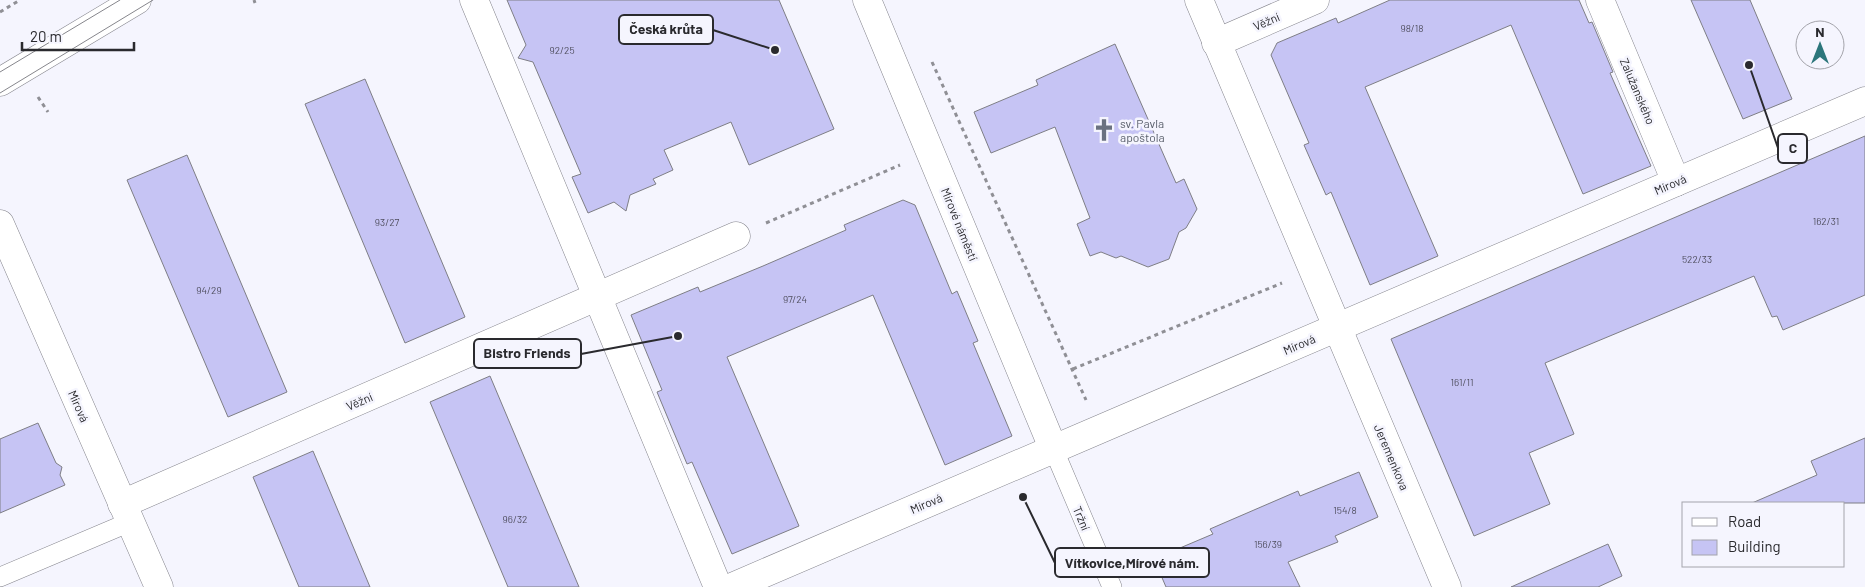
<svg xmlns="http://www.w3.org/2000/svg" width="1865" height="587" font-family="Barlow,sans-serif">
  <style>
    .building { fill: #c6c4f4; stroke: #7e7e85 }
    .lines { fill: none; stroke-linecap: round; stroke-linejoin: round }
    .lane-casing { stroke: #85858d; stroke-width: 20 }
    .street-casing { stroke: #85858d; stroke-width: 29 }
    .path { stroke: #8f8f95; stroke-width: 3; stroke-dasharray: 4 4; stroke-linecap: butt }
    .lane { stroke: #fff; stroke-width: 19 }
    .street { stroke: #fff; stroke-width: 28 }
    .tram { stroke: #86868c; stroke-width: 1 }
    .labels { text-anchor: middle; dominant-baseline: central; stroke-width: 5; stroke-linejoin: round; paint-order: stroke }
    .number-label { font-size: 10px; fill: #515060 }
    .street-label { font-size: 12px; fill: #2a2a2e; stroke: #f5f5fe }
    .worship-label { font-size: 12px; fill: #5b616d; stroke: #f5f5fe; text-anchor: start }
    .leader { fill: none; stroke: #2a2a2e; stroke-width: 2 }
    .callout-dot { fill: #2a2a2e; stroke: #f5f5fe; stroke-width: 2 }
    .callout { fill: #f5f5fe; stroke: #2a2a2e; stroke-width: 2 }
    .callout-label { font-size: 14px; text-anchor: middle; font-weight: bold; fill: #2a2a2e }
  </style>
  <rect width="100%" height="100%" fill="#f5f5fe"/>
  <g class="building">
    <path d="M507,0H779L834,129L749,165L731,122L664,150L673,170L653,179L656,184L630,195L626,211L614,202L588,213L572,177L581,174L533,62L518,58L526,45Z"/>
    <path d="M1390,0H1579L1589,23L1592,22L1613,72L1610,73L1651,166L1583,194L1511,25L1365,87L1438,256L1370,285L1331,192L1326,195L1304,145L1309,143L1271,55L1277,43L1336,18L1338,23Z"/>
    <path d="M1691,0H1750L1792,99L1743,119Z"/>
    <path d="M1115,44L1176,183L1184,179L1197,209L1186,228L1179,232L1169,259L1148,267L1121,256L1116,258L1101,252L1090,256L1077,224L1090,218L1055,127L991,153L974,112L1038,85L1036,80Z"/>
    <path d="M365,79L465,317L405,343L305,104Z"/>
    <path d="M1865,136V295L1783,330L1777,316L1772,317L1754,276L1545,363L1574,434L1529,453L1550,504L1474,536L1391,339Z"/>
    <path d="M187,155L287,392L228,417L127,180Z"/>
    <path d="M903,200L915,205L952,294L957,291L978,341L973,343L1012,436L945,465L873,295L727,357L799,526L732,554L692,462L687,464L657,392L662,390L631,315L698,287L700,292L763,266L846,230L844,225Z"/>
    <path d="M490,376L579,587H508L430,402Z"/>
    <path d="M38,423L56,463L62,467L60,475L65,485L0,513V439Z"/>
    <path d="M1865,438V503H1752L1817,475L1811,461Z"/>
    <path d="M313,451L370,587H299L253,477Z"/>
    <path d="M1359,472L1378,517L1335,536L1338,542L1288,562L1300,587H1166L1154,559L1213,534L1210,529L1298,491L1300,496Z"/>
    <path d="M1608,544L1622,576L1598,587H1511Z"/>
  </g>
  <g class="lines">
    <defs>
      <g id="lane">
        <path d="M1053,448L1112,587"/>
        <path d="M0,577L130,522"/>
      </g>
      <g id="street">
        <path d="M474,0L718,587"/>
        <path d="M867,0L1053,448"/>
        <path d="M1199,0L1447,587"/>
        <path d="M1600,0L1676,182"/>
        <path d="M1216,43L1315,0"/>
        <path d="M0,82L137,0"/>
        <path d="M0,224L159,587"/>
        <path d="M122,504L736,236"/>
        <path d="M732,587L1865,101"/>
      </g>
    </defs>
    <use href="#lane" class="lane-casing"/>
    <use href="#street" class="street-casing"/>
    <g class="path">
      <path d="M254,0L255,3"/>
      <path d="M0,12L20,0"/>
      <path d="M932,62L1086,400"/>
      <path d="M38,97L48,112"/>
      <path d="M766,223L900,165"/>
      <path d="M1073,369L1282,283"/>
    </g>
    <use href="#lane" class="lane"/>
    <use href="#street" class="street"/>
    <g class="tram">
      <path d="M0,72L120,0"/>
      <path d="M0,93L153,0"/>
    </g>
  </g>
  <defs>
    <symbol id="church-bare" viewBox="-9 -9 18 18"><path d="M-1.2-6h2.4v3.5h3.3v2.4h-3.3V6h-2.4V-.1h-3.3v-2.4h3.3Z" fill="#6b7280" stroke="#f5f5fe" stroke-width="2.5" paint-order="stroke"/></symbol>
  </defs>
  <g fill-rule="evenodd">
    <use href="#church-bare" x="1088" y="114" width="32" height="32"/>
  </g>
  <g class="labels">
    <g class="number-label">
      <text x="1412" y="28">98/18</text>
      <text x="562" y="50">92/25</text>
      <text x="1826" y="221">162/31</text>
      <text x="387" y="222">93/27</text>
      <text x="1697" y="259">522/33</text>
      <text x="209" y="290">94/29</text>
      <text x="795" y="299">97/24</text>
      <text x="1462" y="382">161/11</text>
      <text x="1345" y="510">154/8</text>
      <text x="515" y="519">96/32</text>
      <text x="1268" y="544">156/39</text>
    </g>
    <g class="street-label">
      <text transform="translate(1266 21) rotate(-23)">Věžní</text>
      <text transform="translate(1638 91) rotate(67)">Zalužanského</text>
      <text transform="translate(1670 184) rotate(-23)">Mírová</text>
      <text transform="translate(960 224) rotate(68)">Mírové náměstí</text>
      <text transform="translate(1299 344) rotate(-23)">Mírová</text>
      <text transform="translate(359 401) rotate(-23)">Věžní</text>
      <text transform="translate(79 406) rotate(66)">Mírová</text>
      <text transform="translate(1392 457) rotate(67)">Jeremenkova</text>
      <text transform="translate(926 503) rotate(-23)">Mírová</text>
      <text transform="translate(1082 518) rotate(67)">Tržní</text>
    </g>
    <g class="worship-label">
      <text x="1120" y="123">sv. Pavla<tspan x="1120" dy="14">apoštola</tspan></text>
    </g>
  </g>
  <path class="leader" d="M775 50L713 30M1749 65L1778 148M678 336L581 354M1023 497L1055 563"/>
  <g class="callout-dot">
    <circle cx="775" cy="50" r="5"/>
    <circle cx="1749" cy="65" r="5"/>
    <circle cx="678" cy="336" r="5"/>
    <circle cx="1023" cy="497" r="5"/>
  </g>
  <g class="callout">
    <rect x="619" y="15" width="94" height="29" rx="5"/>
    <rect x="1778" y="134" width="29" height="29" rx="5"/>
    <rect x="474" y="339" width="107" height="29" rx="5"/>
    <rect x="1055" y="548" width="154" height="29" rx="5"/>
  </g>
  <g class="callout-label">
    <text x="666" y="34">Česká krůta</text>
    <text x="1793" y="153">C</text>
    <text x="527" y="358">Bistro Friends</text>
    <text x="1132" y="568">Vítkovice,Mírové nám.</text>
  </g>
  <rect x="1682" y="502" width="162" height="65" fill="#f5f5fe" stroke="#a4a4ab"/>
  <rect x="1692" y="518" width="25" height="8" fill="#ffffff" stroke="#a4a4ab"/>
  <text x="1728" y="527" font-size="15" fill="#2a2a2e">Road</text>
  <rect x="1692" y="540" width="25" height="15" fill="#c6c4f4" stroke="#a4a4ab"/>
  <text x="1728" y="552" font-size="15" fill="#2a2a2e">Building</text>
  <g transform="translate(1820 45)"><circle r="24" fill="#f5f5fe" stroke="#a4a4ab"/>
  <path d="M0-4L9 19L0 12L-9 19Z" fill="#2c767b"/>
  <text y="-8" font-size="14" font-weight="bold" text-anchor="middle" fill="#2a2a2e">N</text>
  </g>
  <path d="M22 42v8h112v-8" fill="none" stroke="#2a2a2e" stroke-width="2.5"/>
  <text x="30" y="42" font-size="15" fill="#2a2a2e" stroke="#f5f5fe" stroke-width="4" paint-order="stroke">20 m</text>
</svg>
